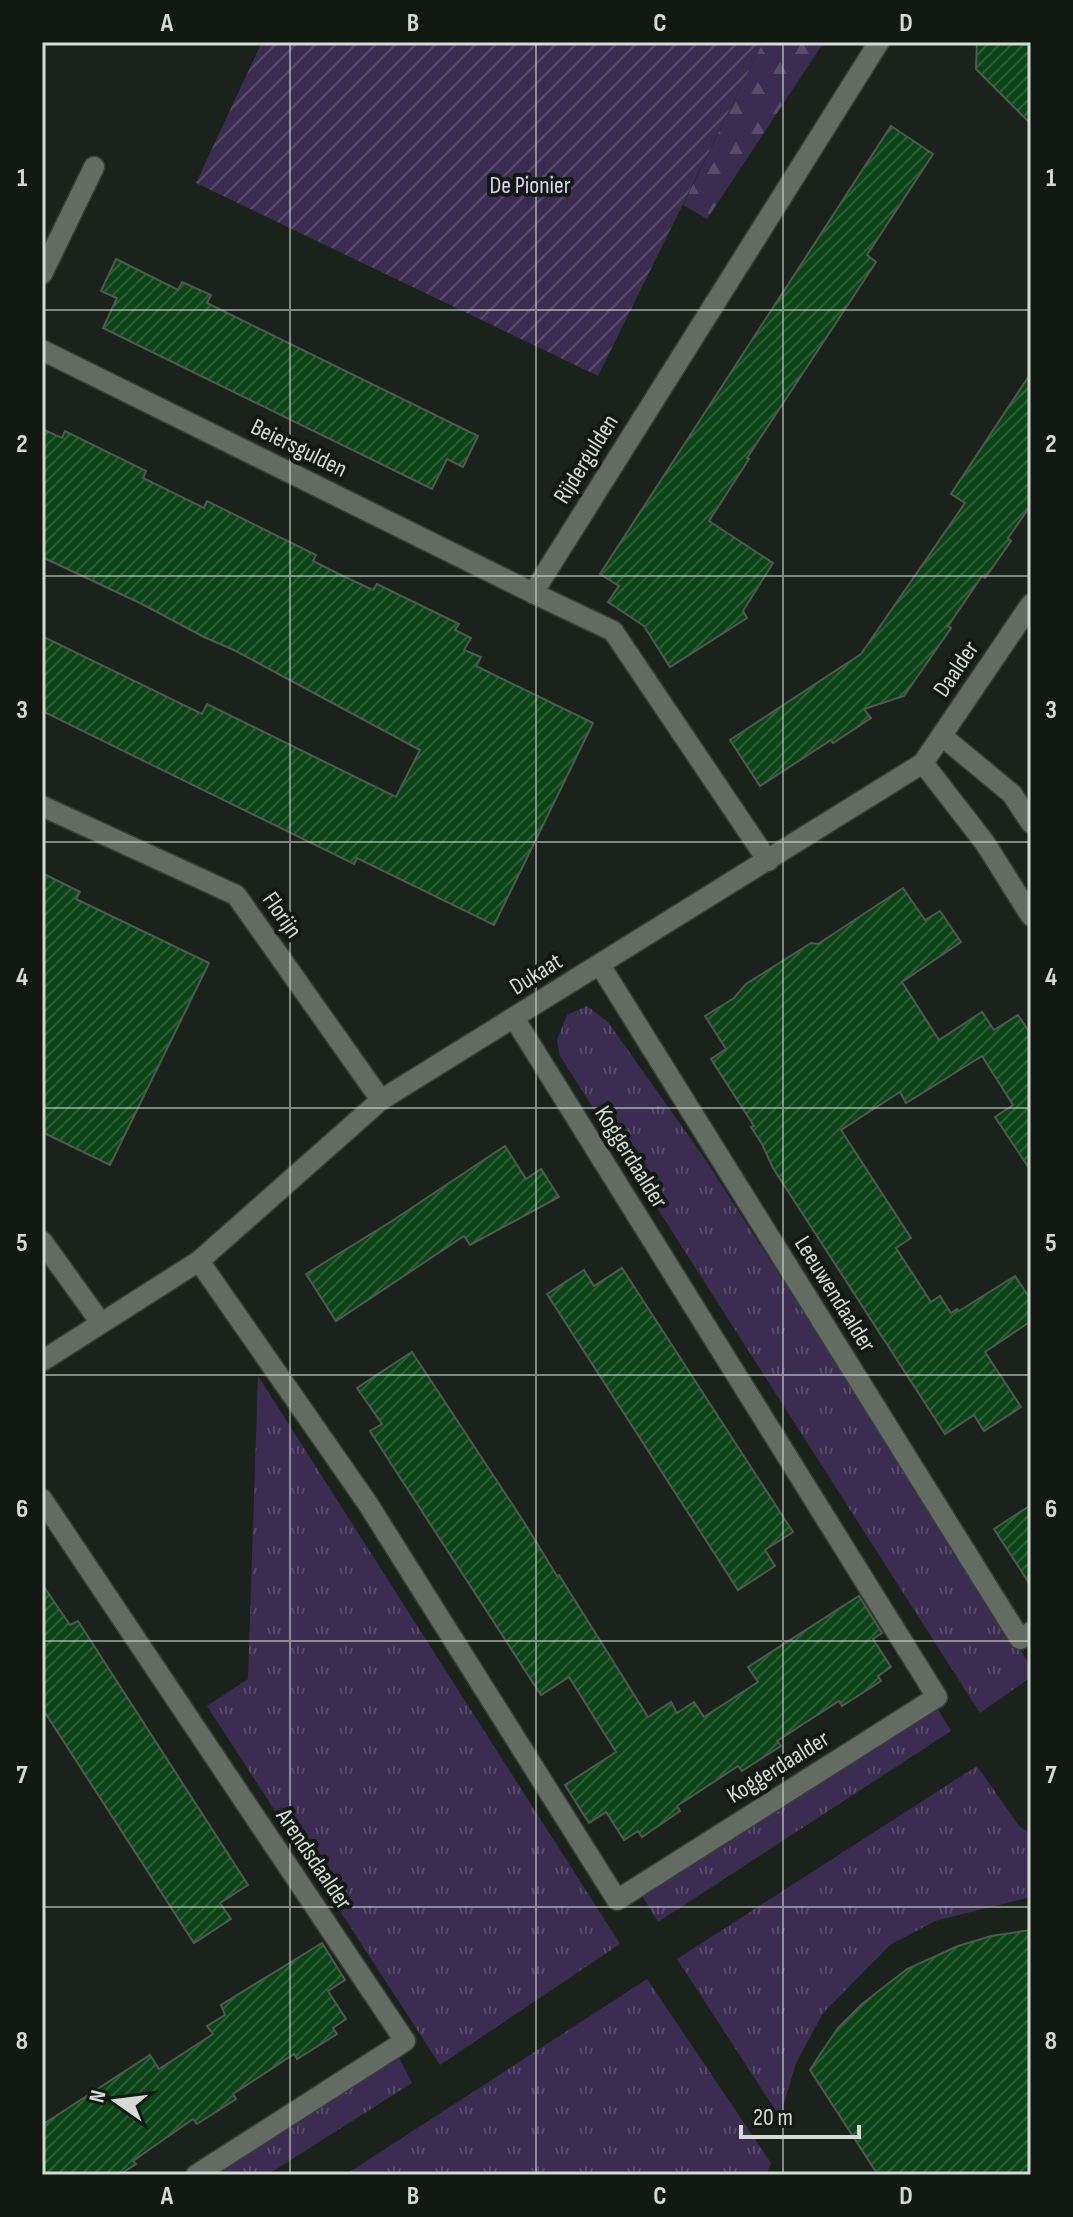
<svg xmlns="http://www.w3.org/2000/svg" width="1073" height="2217" font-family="'Sofia Sans Condensed',sans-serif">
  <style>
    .grass { fill: url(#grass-tufts) }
    .forest { fill: url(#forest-firs) }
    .garden { fill: url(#garden-furrows) }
    .building { fill: url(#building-hatch); stroke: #505850; stroke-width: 2 }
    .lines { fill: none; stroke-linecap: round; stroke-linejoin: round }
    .service-casing { stroke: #383d38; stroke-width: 23 }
    .pedestrian-casing { stroke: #383d38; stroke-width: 23 }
    .minor-casing { stroke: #383d38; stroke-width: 23 }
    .service { stroke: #636b63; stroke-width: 20 }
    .pedestrian { stroke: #636b63; stroke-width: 20 }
    .minor { stroke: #636b63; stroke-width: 20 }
    .grid { fill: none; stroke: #d6dad6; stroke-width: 2; stroke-opacity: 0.55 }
    .labels { text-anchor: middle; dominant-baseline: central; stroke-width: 8; stroke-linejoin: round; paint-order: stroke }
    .park-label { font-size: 24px; fill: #e0d4f7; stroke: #121812 }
    .street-label { font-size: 24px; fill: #d6dad6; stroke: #121812 }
    .neatline { fill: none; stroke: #d6dad6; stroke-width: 3 }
    .grid-label { font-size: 26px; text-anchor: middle; font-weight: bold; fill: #d6dad6 }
  </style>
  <defs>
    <pattern id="grass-tufts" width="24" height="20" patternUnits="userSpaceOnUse" patternTransform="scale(2)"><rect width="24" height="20" fill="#3b2d51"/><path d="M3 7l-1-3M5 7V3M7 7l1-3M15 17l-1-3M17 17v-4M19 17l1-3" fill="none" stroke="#574b69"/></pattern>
    <pattern id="forest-firs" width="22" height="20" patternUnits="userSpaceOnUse" patternTransform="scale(2)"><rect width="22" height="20" fill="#3b2d51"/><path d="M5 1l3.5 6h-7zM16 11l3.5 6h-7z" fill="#574b69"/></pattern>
    <pattern id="garden-furrows" width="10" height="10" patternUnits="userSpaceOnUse" patternTransform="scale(2)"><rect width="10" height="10" fill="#3b2d51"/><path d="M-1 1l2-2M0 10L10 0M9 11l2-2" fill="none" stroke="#574b69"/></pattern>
    <pattern id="building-hatch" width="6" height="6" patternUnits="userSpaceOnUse" patternTransform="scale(2)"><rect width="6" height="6" fill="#0b4416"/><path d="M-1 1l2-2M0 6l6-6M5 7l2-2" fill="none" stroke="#2e5e37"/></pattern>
  </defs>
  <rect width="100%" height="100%" fill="#1b221b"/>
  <g class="grass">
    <path d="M587,1006L608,1022L705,1159L1031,1667V1677L980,1713L560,1056L557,1040L567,1015Z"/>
    <path d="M258,1376L620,1944L440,2065L207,1706L248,1679Z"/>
    <path d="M934,1703L951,1731L658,1922L641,1894Z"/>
    <path d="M977,1766L1019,1826L1031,1834V1897L935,1921L890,1945L823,2013L796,2063L780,2117L677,1959Z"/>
    <path d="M647,1979L771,2163L766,2175H345Z"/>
    <path d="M395,2050L412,2083L267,2175H201Z"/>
  </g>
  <path class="forest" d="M763,42H824L707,219L683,205Z"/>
  <path class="garden" d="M262,42H763L598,376L196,183Z"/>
  <g class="building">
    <path d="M977,42H1031V124L976,69Z"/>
    <path d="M891,126L933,154L867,255L876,262L747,458L749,459L709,521L773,563L743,611L747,618L670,667L644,626L608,602L619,586L600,574Z"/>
    <path d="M116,259L178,290L182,282L211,295L207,303L478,436L463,467L447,459L432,489L103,328L117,298L101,291Z"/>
    <path d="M1031,373V505L1008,538L1011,541L985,578L982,576L948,626L951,628L904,696L864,709L871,718L833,743L831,740L760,786L730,740L861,654L965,503L951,494Z"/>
    <path d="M42,429L62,438L65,431L146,471L143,478L204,508L207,501L316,555L313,561L343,576L373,590L377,584L459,624L455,630L471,638L464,650L481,657L476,666L593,723L494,925L357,858L354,864L42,711V636L202,714L207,704L396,797L420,750L234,650L204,637L142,604L42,557Z"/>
    <path d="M42,873L80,892L76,899L209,963L110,1165L42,1132Z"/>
    <path d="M903,888L925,920L940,911L961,942L902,982L939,1040L982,1012L994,1030L1018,1015L1031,1035V1171L995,1117L1013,1105L982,1056L906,1103L900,1092L841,1130L911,1238L896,1248L931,1302L940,1296L951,1313L957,1309L959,1311L1015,1276L1031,1300V1321L985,1352L1021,1407L984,1431L974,1415L945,1434L773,1168L762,1144L751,1127L754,1126L711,1059L726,1049L705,1016L734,998L746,984L811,943L818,944Z"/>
    <path d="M505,1146L526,1179L541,1169L559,1197L470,1245L464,1236L336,1321L306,1274L392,1221Z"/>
    <path d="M622,1268L793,1532L765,1550L775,1566L738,1590L547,1294L584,1270L594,1286Z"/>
    <path d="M412,1352L522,1519L557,1576L559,1575L648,1717L671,1702L677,1713L694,1702L704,1717L758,1682L748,1667L859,1596L882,1633L873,1639L891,1667L878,1676L881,1681L842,1706L839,1701L777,1741L781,1746L742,1771L738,1766L677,1806L680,1811L642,1837L638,1831L624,1840L606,1812L589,1823L565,1785L616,1752L569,1677L541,1695L370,1431L382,1424L357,1388Z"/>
    <path d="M1031,1505V1586L994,1529Z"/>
    <path d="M42,1584L70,1625L78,1621L248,1885L220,1903L231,1919L194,1943L42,1708Z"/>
    <path d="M1031,1930V2175H878L810,2070L819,2056L838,2028L862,2004L907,1969L958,1946L991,1936Z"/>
    <path d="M322,1943L345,1980L328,1991L346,2019L333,2028L337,2034L297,2059L294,2054L233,2094L236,2099L197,2124L193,2119L133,2161L136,2164L119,2175H42V2125L150,2055L159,2069L213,2034L207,2026L225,2015L221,2005Z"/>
  </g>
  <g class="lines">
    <defs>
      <path id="service" d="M42,274L94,167"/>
      <path id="pedestrian" d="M942,736L1012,794L1031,823"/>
      <g id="minor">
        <path d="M42,350L533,593"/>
        <path d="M923,763L1031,604"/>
        <path d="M42,806L236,895L381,1100"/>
        <path d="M768,861L613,631L533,593L879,42"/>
        <path d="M600,965L1020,1639L1031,1632"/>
        <path d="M42,1241L101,1323"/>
        <path d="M199,1261L368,1504L617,1900L937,1697L514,1018"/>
        <path d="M42,1361L199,1261L381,1100L923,763L985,843L1031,916"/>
        <path d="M42,1499L405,2041L196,2175"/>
      </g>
    </defs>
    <use href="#service" class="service-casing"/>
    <use href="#pedestrian" class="pedestrian-casing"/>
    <use href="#minor" class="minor-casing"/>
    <use href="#service" class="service"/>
    <use href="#pedestrian" class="pedestrian"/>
    <use href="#minor" class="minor"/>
  </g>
  <path class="grid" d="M290,42V2175M536,42V2175M783,42V2175M42,310H1031M42,576H1031M42,842H1031M42,1108H1031M42,1375H1031M42,1641H1031M42,1907H1031"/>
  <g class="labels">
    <g class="park-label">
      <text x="530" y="185">De Pionier</text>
    </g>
    <g class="street-label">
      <text transform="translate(299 448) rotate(26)">Beiersgulden</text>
      <text transform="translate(586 459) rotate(-58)">Rijdergulden</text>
      <text transform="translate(956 669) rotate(-56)">Daalder</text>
      <text transform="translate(282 915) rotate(55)">Florijn</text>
      <text transform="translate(536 974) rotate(-32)">Dukaat</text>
      <text transform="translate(631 1157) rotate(58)">Koggerdaalder</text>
      <text transform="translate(835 1294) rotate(58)">Leeuwendaalder</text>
      <text transform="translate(778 1767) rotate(-32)">Koggerdaalder</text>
      <text transform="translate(314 1859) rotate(56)">Arendsdaalder</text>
    </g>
  </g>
  <rect width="1073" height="2217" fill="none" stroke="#121812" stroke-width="88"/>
  <g transform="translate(116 2101) rotate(284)" stroke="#121812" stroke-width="6" paint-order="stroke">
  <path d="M0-6L14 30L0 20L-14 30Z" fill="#d6dad6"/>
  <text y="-12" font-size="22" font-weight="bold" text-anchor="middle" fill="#d6dad6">N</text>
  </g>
  <path d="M741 2125v12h118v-12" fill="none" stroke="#d6dad6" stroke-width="4"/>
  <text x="753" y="2125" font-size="24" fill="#d6dad6" stroke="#121812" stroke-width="6" paint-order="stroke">20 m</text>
  <rect x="44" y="44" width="985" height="2129" class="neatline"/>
  <g class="grid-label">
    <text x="167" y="31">A</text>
    <text x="413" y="31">B</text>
    <text x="660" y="31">C</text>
    <text x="906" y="31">D</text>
    <text x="22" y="186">1</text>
    <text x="1051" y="186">1</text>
    <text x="22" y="452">2</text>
    <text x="1051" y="452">2</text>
    <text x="22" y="718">3</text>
    <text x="1051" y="718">3</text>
    <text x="22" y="985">4</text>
    <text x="1051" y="985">4</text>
    <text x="22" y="1251">5</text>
    <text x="1051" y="1251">5</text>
    <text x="22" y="1517">6</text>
    <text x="1051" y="1517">6</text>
    <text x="22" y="1783">7</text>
    <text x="1051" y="1783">7</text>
    <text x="22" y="2049">8</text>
    <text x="1051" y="2049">8</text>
    <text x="167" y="2204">A</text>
    <text x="413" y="2204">B</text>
    <text x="660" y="2204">C</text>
    <text x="906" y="2204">D</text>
  </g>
</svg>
